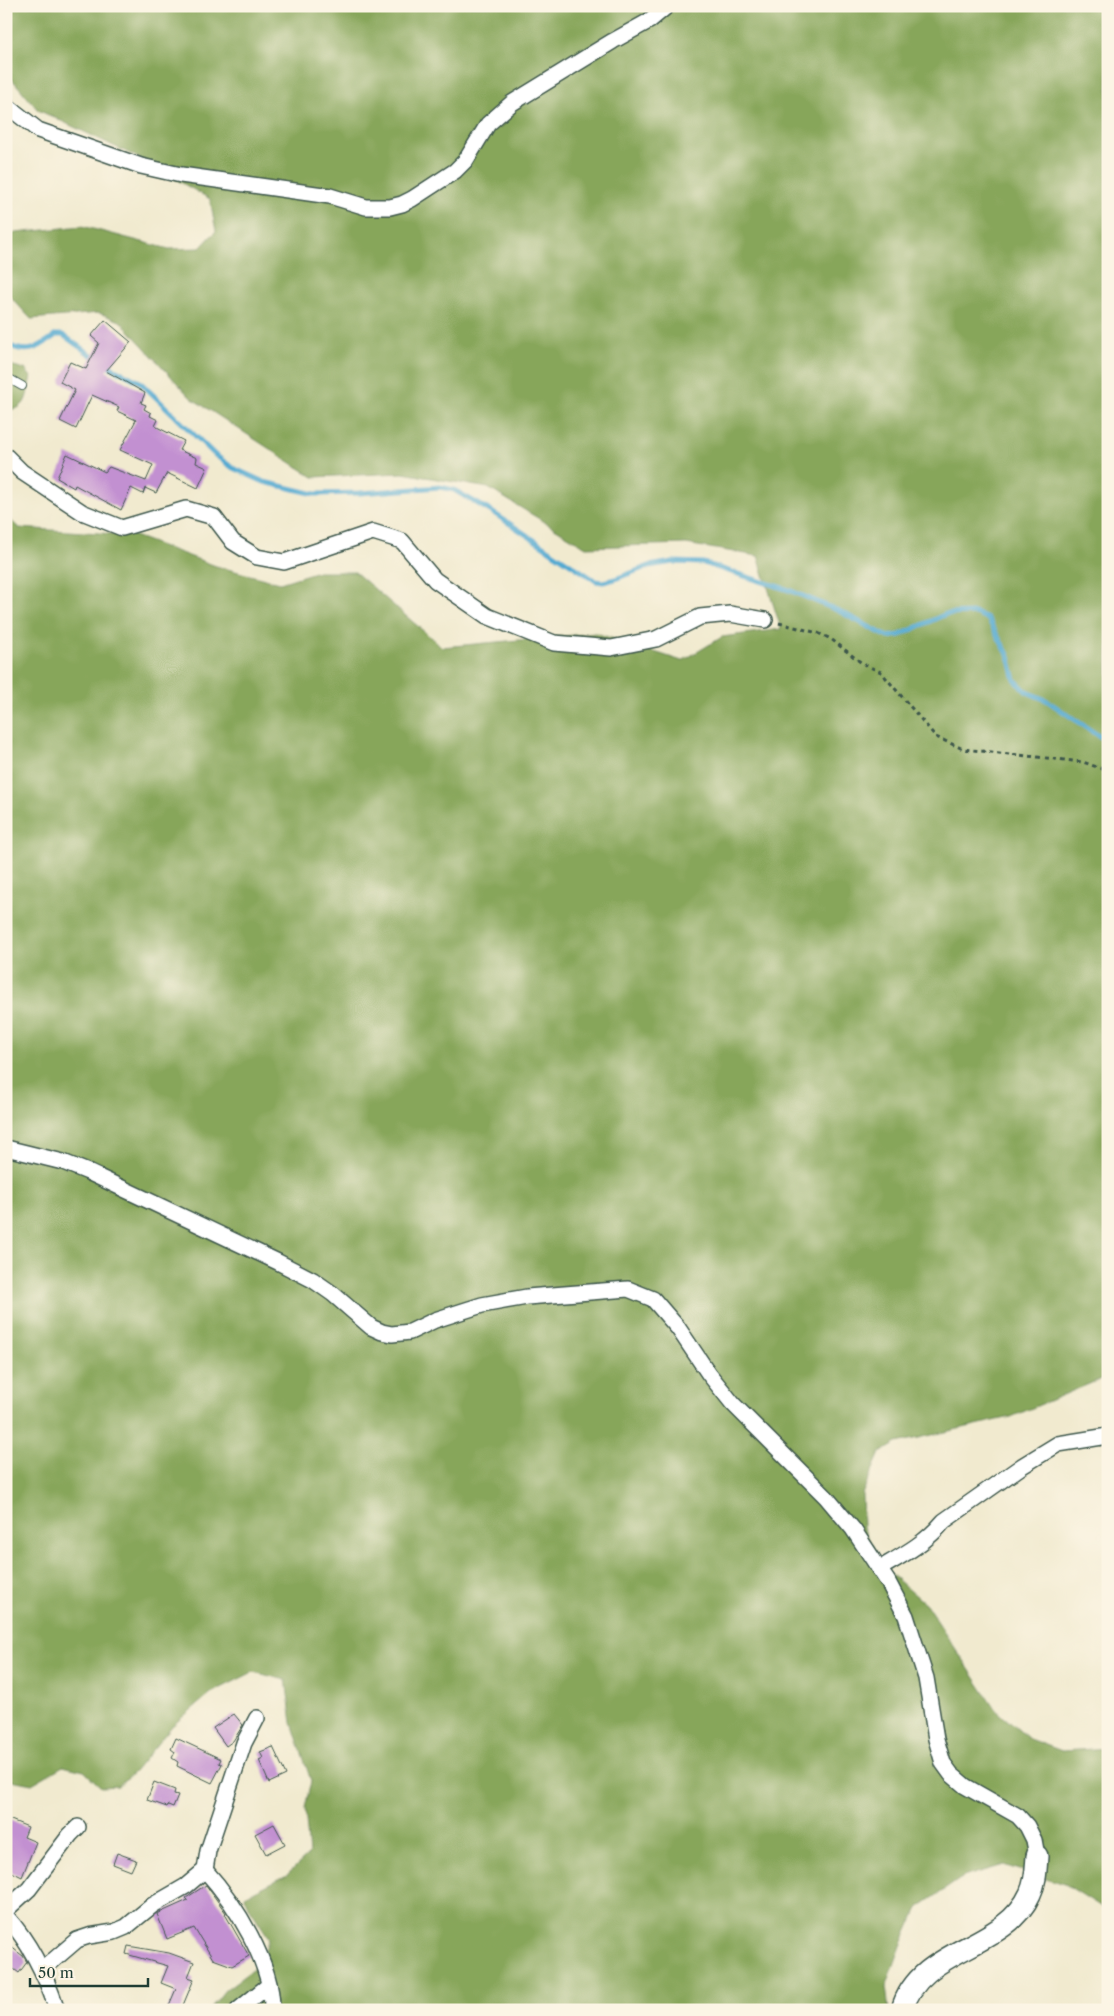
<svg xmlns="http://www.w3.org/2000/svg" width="1114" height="2016" font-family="'Libre Caslon Text',serif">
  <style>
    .forest { fill: #87a65a; stroke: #537247 }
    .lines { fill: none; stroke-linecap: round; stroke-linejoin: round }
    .stream { stroke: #55aad1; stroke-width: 5 }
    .building { fill: #c290d1 }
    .lane-casing { stroke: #3e574b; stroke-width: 10 }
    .street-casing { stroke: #3e574b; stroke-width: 18 }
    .secondary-casing { stroke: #3e574b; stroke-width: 24 }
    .path { stroke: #3e574b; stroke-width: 3; stroke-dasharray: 4 4; stroke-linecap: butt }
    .lane { stroke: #fff; stroke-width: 8 }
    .street { stroke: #fff; stroke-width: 15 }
    .secondary { stroke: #fff; stroke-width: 21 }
  </style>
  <rect width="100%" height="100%" fill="#fcf5e5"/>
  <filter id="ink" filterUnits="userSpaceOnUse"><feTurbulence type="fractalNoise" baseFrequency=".02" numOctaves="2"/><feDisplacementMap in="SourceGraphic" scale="10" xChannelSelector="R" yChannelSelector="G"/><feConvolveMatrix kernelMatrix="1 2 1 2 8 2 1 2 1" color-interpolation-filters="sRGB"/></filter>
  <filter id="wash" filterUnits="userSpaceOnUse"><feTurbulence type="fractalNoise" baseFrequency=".0096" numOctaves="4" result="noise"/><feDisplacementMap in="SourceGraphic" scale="20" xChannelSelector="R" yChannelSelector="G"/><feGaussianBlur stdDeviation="1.12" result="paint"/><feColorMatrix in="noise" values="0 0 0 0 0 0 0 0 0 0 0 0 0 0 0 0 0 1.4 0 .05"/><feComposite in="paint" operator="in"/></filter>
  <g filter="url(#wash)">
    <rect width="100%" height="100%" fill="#f1eacf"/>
    <g class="forest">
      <path d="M6,6H1108V1376L1011,1417L897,1443L880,1453L862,1494L863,1528L885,1569L926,1604L996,1710L1029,1739L1062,1751L1108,1748V1911L1065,1884L1004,1865L963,1877L918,1908L901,1946L886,1987L889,2010H209L225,1990L260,1964L269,1938L247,1904L245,1896L287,1875L309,1854L305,1808L311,1781L292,1723L286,1680L253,1672L211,1693L172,1726L134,1772L118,1786L101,1787L84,1771L63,1766L32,1784L6,1779V516L19,528L132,535L216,566L280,583L315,572H355L442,647L596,633L682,661L722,637L781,629L758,556L686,544L586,547L488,488L403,473L313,477L191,398L120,321L99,313L31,319L6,292V234L82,226L169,249L200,248L216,231L210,199L135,156L38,110L6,72Z"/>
      <path d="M6,364L25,369L31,377C26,395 29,410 6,410Z"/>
    </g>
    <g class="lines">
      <g class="stream">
        <path d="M6,344C29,356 38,348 56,335H63L98,360"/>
        <path d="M105,364L140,382L215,455L233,468L264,482L315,494L360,493L440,487L454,490L492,512L596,581L603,582L615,579L649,566L673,562L703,563L789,590L839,611L888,637L900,635L946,614L975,613L988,619L1009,656L1015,680L1027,692L1046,700L1108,742"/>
      </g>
    </g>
    <g id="blocks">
      <g class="building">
        <path d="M105,320L131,342L106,371L145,393L141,403L146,405L144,409L151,413L150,416L158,420L155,426L184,441L179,450L197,458L196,463L207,468L198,488L167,473L156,493L145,488L143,494L131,488L121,510L75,485L74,488L57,478L67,454L105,472L109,467L146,481L153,465L120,450L136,420L117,411L119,407L92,395L76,429L60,421L75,390L60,382L70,362L86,369L99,343L91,336Z"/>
        <path d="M234,1714L243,1725L233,1741L226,1746L213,1728Z"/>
        <path d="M176,1738L221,1759L219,1763L222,1764L212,1783L177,1766L178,1762L172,1758L175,1752L171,1749Z"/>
        <path d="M273,1747L286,1775L269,1783L259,1760L263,1758L260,1752Z"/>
        <path d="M154,1782L175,1790L174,1794L178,1795L173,1807L168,1805L167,1807L147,1800Z"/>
        <path d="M6,1818L28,1827L24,1837L36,1842L22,1877L6,1869Z"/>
        <path d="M274,1824L285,1844L266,1854L255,1834Z"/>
        <path d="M117,1853L136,1860L131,1871L113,1864Z"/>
        <path d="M206,1885L226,1913L225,1914L249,1956L232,1966L213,1959L194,1928L167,1939L157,1914L188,1900L186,1898Z"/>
        <path d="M6,1943L23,1956L27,1962L19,1973L6,1963Z"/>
        <path d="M128,1946L169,1953L194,1962L188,1977L194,1979L181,2010H167L176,1989L161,1983L168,1966L126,1954Z"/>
      </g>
    </g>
  </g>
  <g filter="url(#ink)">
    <use href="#blocks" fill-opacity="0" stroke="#3e574b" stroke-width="1"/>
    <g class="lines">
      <defs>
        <path id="lane" d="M6,377L22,386"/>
        <g id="street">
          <path d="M6,105L38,130L141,166L181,175L330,196L366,207H390L402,204L412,199L455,171L466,160L488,124L512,103L613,41L649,21L667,6"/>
          <path d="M6,456L22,472L82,512L122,528L186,509L214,517L233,542L257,557L284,562L373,532L402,541L435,580L487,616L554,643L611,648L656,639L700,617L730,614L765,620"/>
          <path d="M6,1148L63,1162L88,1172L278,1262L313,1280L333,1294L371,1327L382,1332L392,1334L410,1332L435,1320L482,1305L527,1297L628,1289L653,1299L678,1328L709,1374L733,1404L826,1497L853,1529L888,1582L906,1616L926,1678L936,1739L943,1763L951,1774L965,1786L1018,1816L1027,1826L1034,1840L1037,1856"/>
          <path d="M879,1569C903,1555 926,1543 944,1521L1022,1466L1058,1444L1108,1436"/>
          <path d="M205,1870C235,1903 273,1964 272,2010"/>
          <path d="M6,1910L29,1889L70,1835L78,1827"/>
          <path d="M6,1916C31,1944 46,1975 57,2010"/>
          <path d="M42,1970L77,1940L89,1936L114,1932L126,1927L153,1905L186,1886L205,1870L208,1851L244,1743L257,1718"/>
          <path d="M238,2010L269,1985"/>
        </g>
        <path id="secondary" d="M902,2010C919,1947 1005,1950 1030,1894C1036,1882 1036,1869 1037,1856"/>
      </defs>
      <use href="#lane" class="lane-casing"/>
      <use href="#street" class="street-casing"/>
      <use href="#secondary" class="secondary-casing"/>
      <path class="path" d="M779,623L818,633L831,639L863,664L881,672L936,737L963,749L1083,762L1108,771"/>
      <use href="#lane" class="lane"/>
      <use href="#street" class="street"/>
      <use href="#secondary" class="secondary"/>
    </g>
  </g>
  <rect width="1114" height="2016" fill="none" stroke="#fcf5e5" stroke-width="25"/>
  <path d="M30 1978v8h118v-8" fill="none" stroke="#1f3d34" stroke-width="2.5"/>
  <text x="38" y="1978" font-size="15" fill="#1f3d34" stroke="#fcf5e5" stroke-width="4" paint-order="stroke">50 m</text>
</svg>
